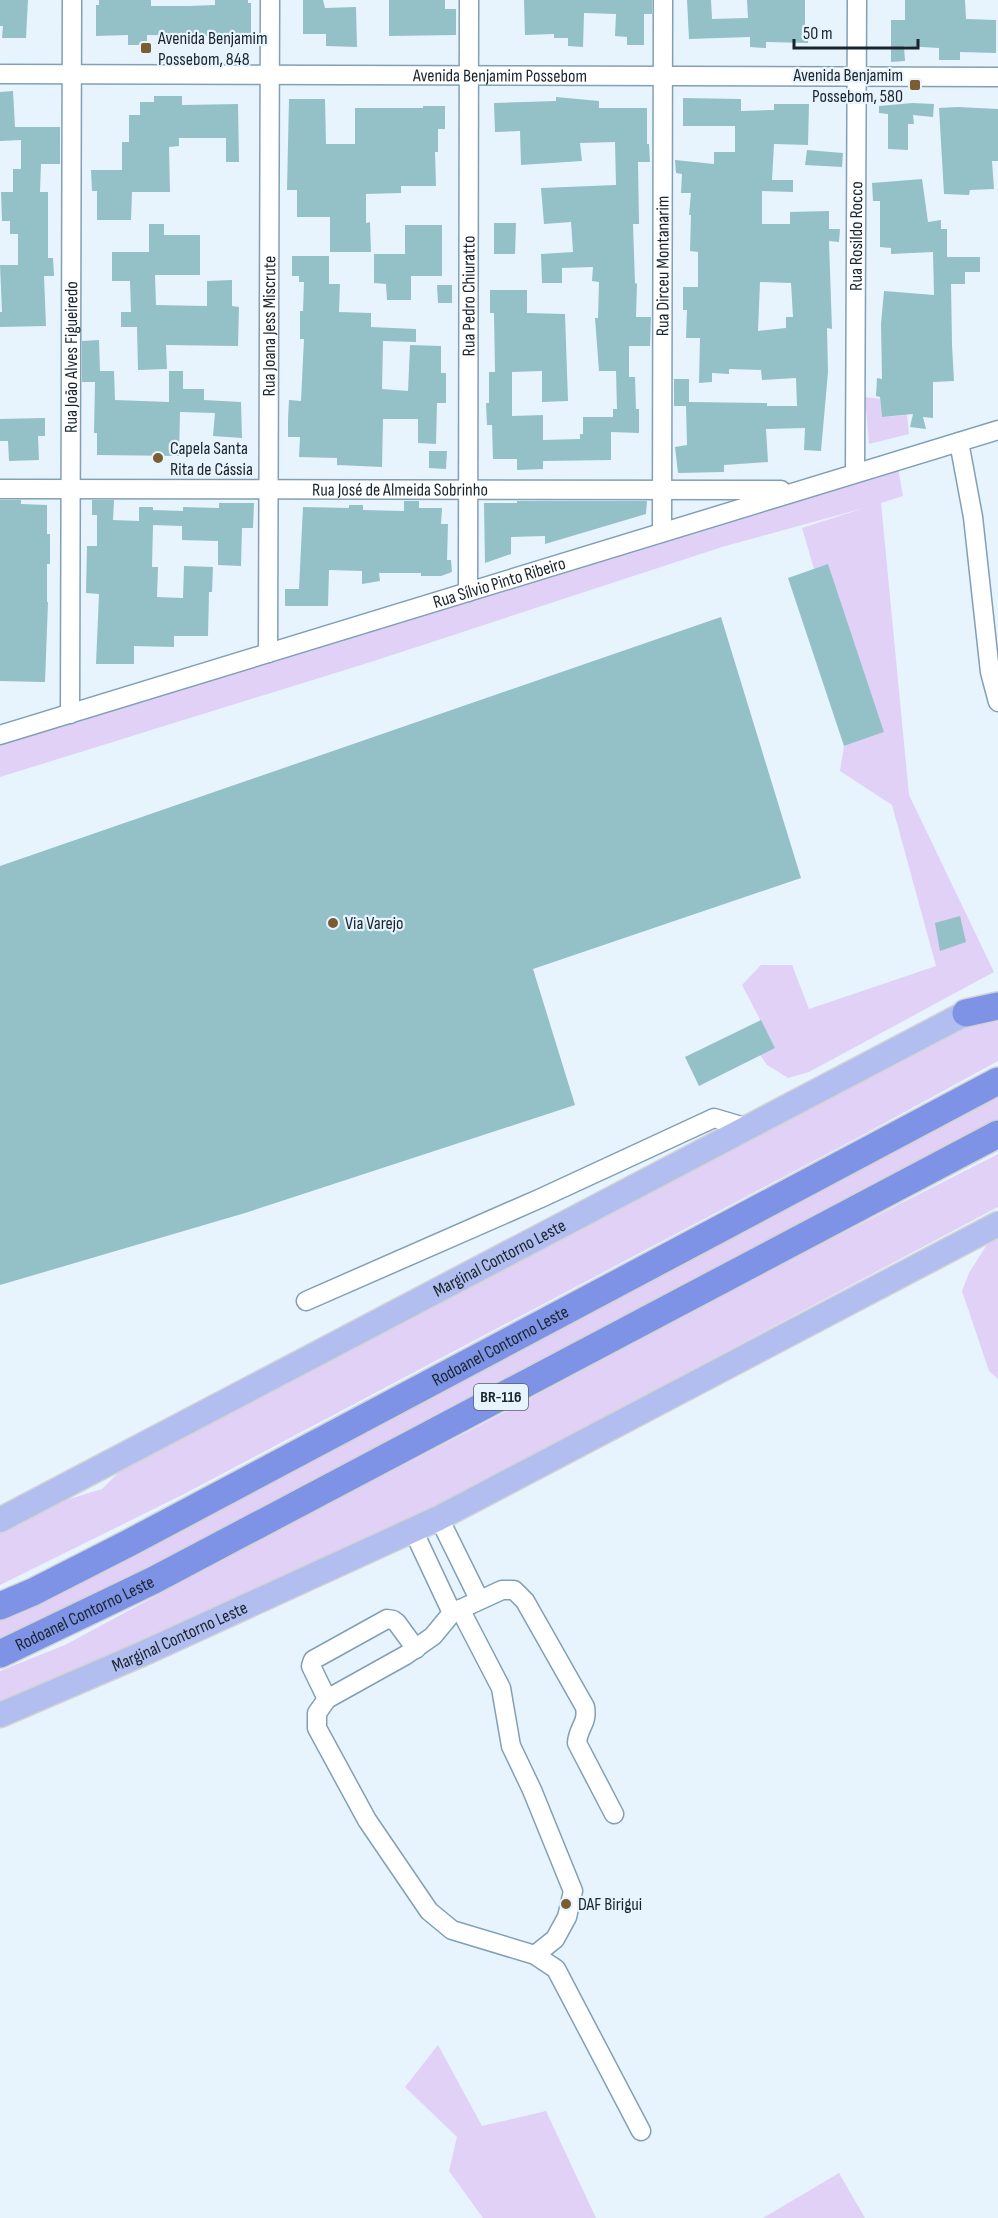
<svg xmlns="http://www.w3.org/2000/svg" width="998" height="2218" font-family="'Sofia Sans Condensed',sans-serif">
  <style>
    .green { fill: #e1d1f7 }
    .building { fill: #94c0c7; fill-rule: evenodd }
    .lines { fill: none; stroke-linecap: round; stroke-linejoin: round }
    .minor-casing { stroke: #81a0b6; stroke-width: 21 }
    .major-casing { stroke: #d1d3d5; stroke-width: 27 }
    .highway-casing { stroke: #d1d3d5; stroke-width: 30 }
    .minor { stroke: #fff; stroke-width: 18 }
    .major { stroke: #b2beef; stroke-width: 24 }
    .highway { stroke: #7e93e5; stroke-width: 27 }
    .poi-dot { fill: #7a5d31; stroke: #e7f4fd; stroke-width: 2 }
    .labels { text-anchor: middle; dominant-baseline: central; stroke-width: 4.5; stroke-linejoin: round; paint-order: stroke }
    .shield { fill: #e7f4fd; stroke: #57636c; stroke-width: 1.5 }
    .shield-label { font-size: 16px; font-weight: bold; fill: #19252e }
    .poi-label { font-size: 18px; fill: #19252e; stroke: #e7f4fd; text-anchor: start }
    .street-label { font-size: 18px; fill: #19252e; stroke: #e7f4fd }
  </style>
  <rect width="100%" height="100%" fill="#e7f4fd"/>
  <g class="green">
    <path d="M865,397L880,399L882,417L907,415L909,434L869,444Z"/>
    <path d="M898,468L903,496L881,503L909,795L994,972L809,1072L788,1078L767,1065L760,1055L775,1048L742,985L761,965H792L809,1009L936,966L892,805L840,771L844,746L884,732L828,565L814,569L802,528L864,508L722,547L377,660L0,777V740Z"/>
    <path d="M998,1012V1061L859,1137L186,1493L0,1585V1529L56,1503L102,1489L130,1461L966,1019Z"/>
    <path d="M998,1094V1121C840,1204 680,1286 522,1370C350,1461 178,1556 0,1638V1614Z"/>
    <path d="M998,1154V1207L419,1515L192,1619L0,1702V1671L65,1645L298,1519L475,1428L768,1271Z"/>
    <path d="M998,1237V1379L989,1371L962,1291L969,1273L988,1243Z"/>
    <path d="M438,2045L482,2126L546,2111L596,2218H483L449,2171L457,2137L405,2087Z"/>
    <path d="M839,2173L865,2218H763Z"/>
  </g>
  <g class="building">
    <path d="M0,0H28L26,38H2L3,26H0Z"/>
    <path d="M99,0H151V6H189L215,5V0H248V3H251V40L217,39V36L147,35V45H128V35L96,36V5H99Z"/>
    <path d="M303,0H323L325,8L356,7L357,47L326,46V34H303Z"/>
    <path d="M389,0H445V9H456V35L389,36Z"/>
    <path d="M524,0H652V14H644V45H627V37L615,36L616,14L584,13L583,47L568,46V38H554V34L525,35Z"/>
    <path d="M687,0H711L712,19L748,18L747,0H805V27H809L808,43L766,42V48L750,47V37L689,39Z"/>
    <path d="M905,0H965L966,19L996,20V53L960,52V60H939V48L904,46L905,61L891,62V20H905Z"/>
    <path d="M13,91L15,127H60V164H41L40,192H48V258H53L54,276H44L46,326L0,327V312H2L0,265H18V234H10V221H2L1,192H13V169H21V140L0,141V92Z"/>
    <path d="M154,96H182V105L238,104L239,162H226V138H179V146L169,147L170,192H132L131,220H97V191H92L91,170H122V142H129V115H140V102H154Z"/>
    <path d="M556,97L599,101V108H647V144H649L650,162H638L639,224H633L635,283L637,284L636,317H651L650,346H629V377H635L636,409H639V433L611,432V460L543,461V469L517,470V459H493L492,425H487L486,403H489V372H495L494,313H490V290H527V313L565,314L568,401L542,402V371L512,372V416L543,415V440L580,439V434H583V417H613V409H617L616,371H599L595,318H598L599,282L592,281L593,267L562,268V283H542L541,254L573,252L571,222L544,224L541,188L616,185L615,142L580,143L582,161L521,165L520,131L495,132L494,103L556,101Z"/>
    <path d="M683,98L741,99V111L774,110V104H809L808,145L774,144L772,180H793V192L762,191V224H790V212L829,211V229H840L839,242L829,241L832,329L827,328L828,372L821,451L804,450L805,428L766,429L768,462L724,465V472L678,473L675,447L687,445L686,406H674V379H689V402L767,403V406H797L796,378L762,380L761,370L729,369V374L712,373V382L699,383L700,338H686L687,310H683V287H698V252L690,251L691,215H689L691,193H681L682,174L676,173L675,160L714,164V152H735V126H683ZM760,282L791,283L793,317H786V328L758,331Z"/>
    <path d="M289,99H325L326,144H355V108H423V106H445V129H438V152H435L436,186H401V193L366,194V223L370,222L371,252H330V217H297V190H287Z"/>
    <path d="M912,103L934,104L933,117L913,115L914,124H908V150L888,149V114L879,113V106Z"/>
    <path d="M958,107L998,109V161H992L994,189L970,190L969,195L944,194L939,108Z"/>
    <path d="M807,150L843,153L842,167L805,165Z"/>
    <path d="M922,179L928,222L941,220V229H947V257H980V272H965V284H951L952,345L954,381L933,382V418L923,417L926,429L910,427L913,414L882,417L880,397L876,396L877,378L882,379L881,324L884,291L934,295L933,252L891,254V248L880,247V201H873L872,183Z"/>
    <path d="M494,223H516L515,254H494Z"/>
    <path d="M149,224H164V235H200V275H155L156,305L207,306V281L232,280V306L239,307L238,346L166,345L167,369L138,370L137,327H121V312H131L130,281H112V252H149Z"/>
    <path d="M405,225H442V276H411V300H387L386,284L374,283V254H405Z"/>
    <path d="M292,256H329V284H340L339,312L371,313V327L416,329V342L383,341L382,389L408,391L410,345L441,346V373H446V403H437L436,444L418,443V419H383L382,467L337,465V458L299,457L300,437H288V420L289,400L301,401L304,339H300V311H303L304,282H299V276H292Z"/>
    <path d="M437,285H452V303H438Z"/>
    <path d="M99,340L100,371H114L115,400L169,402V371H183V389H204V400L241,402L242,438L213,436L215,413L180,412L179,456L97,455V433H94L95,382H82V341Z"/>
    <path d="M45,418V436H38L39,460L9,461L8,441H0V419Z"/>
    <path d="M429,451H447L446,469L429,468Z"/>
    <path d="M0,500H21V504L47,505V534H50V564H47V602H48L45,682L0,681Z"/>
    <path d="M92,500H114L113,520L139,521V507H153V510L183,511V507L219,508V503H254L253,528H242L241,566L218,565V541L182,540V526L153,525L152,567H158L157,597L183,598L184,566L213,567L212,592H209L208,636H174V647L134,646V664H96L99,594L86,593L87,546H97V515H92Z"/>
    <path d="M404,501H419V508H442L441,524H448L447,560H451L452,572L441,576H421V573H379L380,581L362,584V571L329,570L328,606H285V589H299L303,507L349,508V505H363V510L404,511Z"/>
    <path d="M517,501H647L646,514L545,544V536L511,537V554L485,563L484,503H517Z"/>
    <path d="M828,564L884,732L844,746L788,578Z"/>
    <path d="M721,617L801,878L533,969L575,1105L245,1213L0,1285V866Z"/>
    <path d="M960,916L966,942L940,951L935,923Z"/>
    <path d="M761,1020L775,1048L699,1086L685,1057Z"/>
  </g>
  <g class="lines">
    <defs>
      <g id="minor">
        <path id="s1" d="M0,74L998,77"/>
        <path d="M959,442L973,517L990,672L998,702"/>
        <path id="s2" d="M855,473L857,0"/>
        <path id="s3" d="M0,489L781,490"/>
        <path id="s4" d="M662,532L663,0"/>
        <path id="s5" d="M468,592L469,0"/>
        <path id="s6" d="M268,653L270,0"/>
        <path id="s7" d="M70,714L72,0"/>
        <path id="s8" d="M0,735L998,430"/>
        <path d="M306,1301L541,1198L714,1118L748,1128"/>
        <path d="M439,1518L479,1599"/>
        <path d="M413,1530L452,1613"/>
        <path d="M460,1609L501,1688L511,1746L532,1790L573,1891L567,1917L555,1939L535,1955"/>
        <path d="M327,1699L311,1666L313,1660L387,1619L393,1620L397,1623L416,1649"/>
        <path d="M614,1814L577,1743C578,1727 588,1724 585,1707L525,1601L514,1590H502L452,1613L433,1636L406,1655L327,1699L317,1713V1728L367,1820L429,1911L452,1930L535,1955L556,1969L641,2131"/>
      </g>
      <g id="major">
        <path id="s9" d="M0,1520L966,1013"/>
        <path id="s10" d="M0,1715L142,1654L439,1518L998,1224"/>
      </g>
      <g id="highway">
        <path d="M966,1013L998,1006"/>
        <path id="s11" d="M0,1606L33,1592L129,1543L998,1081"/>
        <path id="s12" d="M0,1654L154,1580L998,1134"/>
      </g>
    </defs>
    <use href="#minor" class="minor-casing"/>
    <use href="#major" class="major-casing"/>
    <use href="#highway" class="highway-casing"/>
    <use href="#minor" class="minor"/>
    <use href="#major" class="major"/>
    <use href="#highway" class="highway"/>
  </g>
  <g class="poi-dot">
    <rect x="140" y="42" width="12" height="12" rx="3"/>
    <rect x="909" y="79" width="12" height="12" rx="3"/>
    <circle cx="158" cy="458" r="6"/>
    <circle cx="333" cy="923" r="6"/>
    <circle cx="566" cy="1904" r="6"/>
  </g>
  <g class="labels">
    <rect class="shield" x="474" y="1384" width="54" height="26" rx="4.5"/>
    <g class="shield-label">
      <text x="501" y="1397">BR-116</text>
    </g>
    <g class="poi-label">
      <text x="158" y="38">Avenida Benjamim<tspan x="158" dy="21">Possebom, 848</tspan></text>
      <text x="903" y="75" text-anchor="end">Avenida Benjamim<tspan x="903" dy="21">Possebom, 580</tspan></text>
      <text x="170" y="448">Capela Santa<tspan x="170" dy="21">Rita de Cássia</tspan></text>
      <text x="345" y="923">Via Varejo</text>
      <text x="578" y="1904">DAF Birigui</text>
    </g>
    <g class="street-label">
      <text stroke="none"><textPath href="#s1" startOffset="500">Avenida Benjamim Possebom</textPath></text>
      <text stroke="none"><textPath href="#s2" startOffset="237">Rua Rosildo Rocco</textPath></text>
      <text stroke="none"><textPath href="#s4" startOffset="266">Rua Dirceu Montanarim</textPath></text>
      <text stroke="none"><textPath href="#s5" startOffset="296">Rua Pedro Chiuratto</textPath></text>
      <text stroke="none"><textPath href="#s6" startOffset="327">Rua Joana Jess Miscrute</textPath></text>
      <text stroke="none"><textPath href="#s7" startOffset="357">Rua João Alves Figueiredo</textPath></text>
      <text stroke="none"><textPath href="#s3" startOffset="400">Rua José de Almeida Sobrinho</textPath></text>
      <text stroke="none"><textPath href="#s8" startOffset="522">Rua Sílvio Pinto Ribeiro</textPath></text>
      <text stroke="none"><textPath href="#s9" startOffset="564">Marginal Contorno Leste</textPath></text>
      <text stroke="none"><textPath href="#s11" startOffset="564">Rodoanel Contorno Leste</textPath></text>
      <text stroke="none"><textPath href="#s12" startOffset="94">Rodoanel Contorno Leste</textPath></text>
      <text stroke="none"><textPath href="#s10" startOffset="196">Marginal Contorno Leste</textPath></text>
    </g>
  </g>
  <path d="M794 39v9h124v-9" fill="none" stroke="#19252e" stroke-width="3"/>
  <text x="803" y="39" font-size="18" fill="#19252e" stroke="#e7f4fd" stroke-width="4.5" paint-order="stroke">50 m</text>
</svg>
